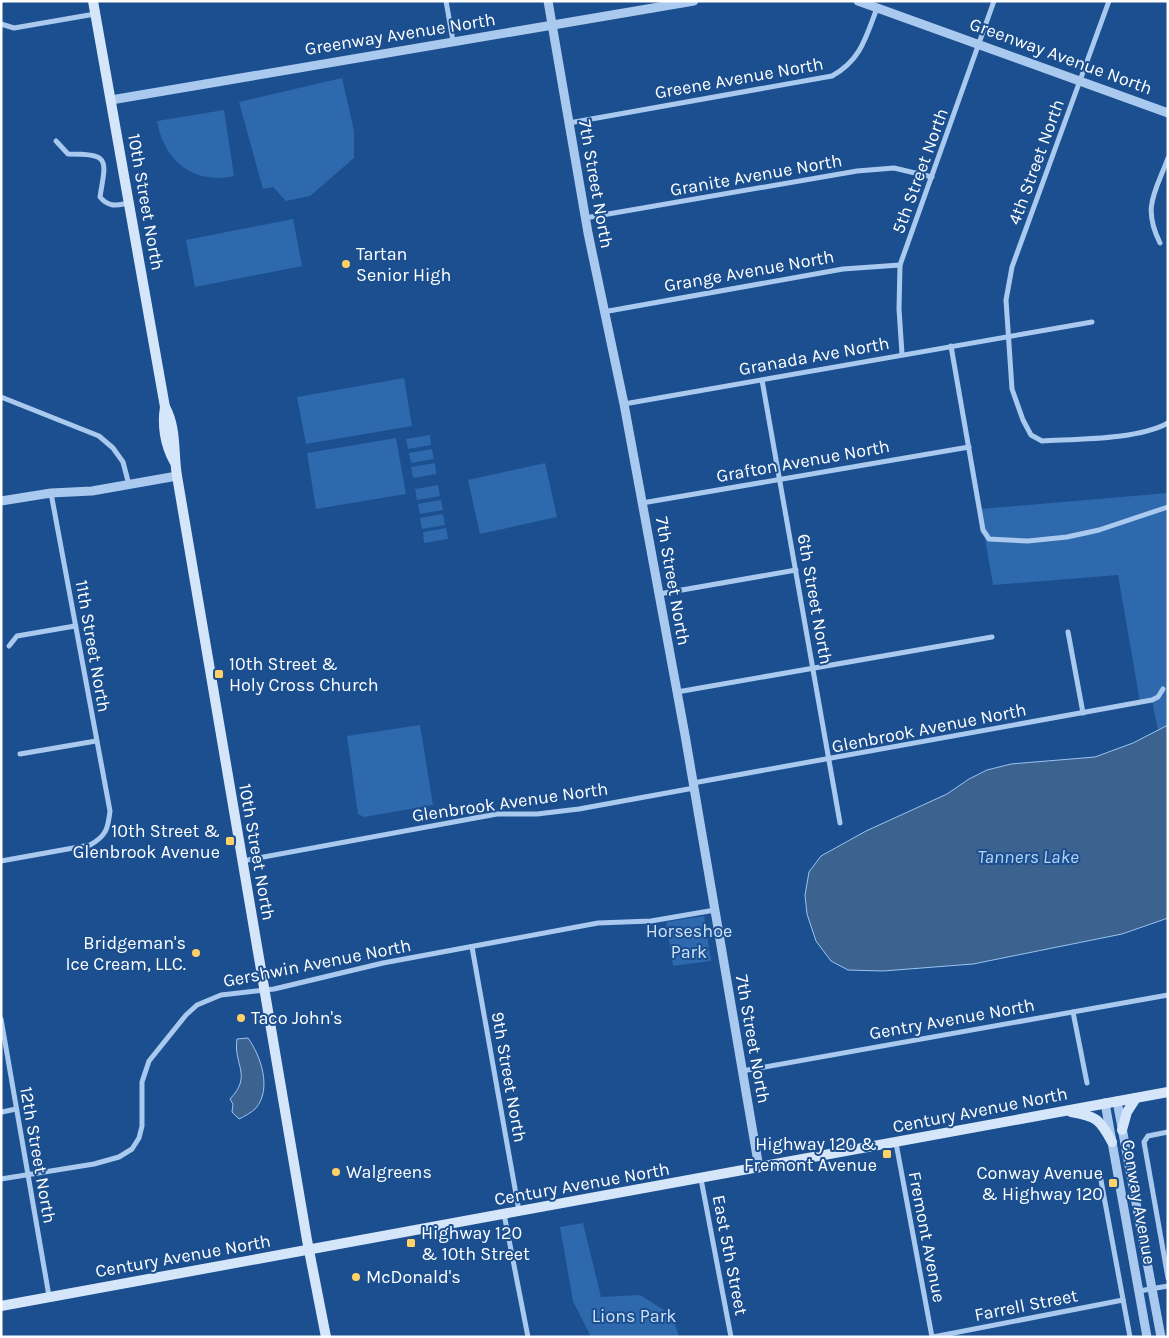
<svg xmlns="http://www.w3.org/2000/svg" width="1169" height="1338" font-family="Karla,sans-serif">
  <style>
    .green { fill: #2e69ad }
    .water { fill: #3c6290; stroke: #9cc4f0 }
    .lines { fill: none; stroke-linecap: round; stroke-linejoin: round }
    .minor { stroke: #a9c9ee; stroke-width: 5 }
    .tertiary { stroke: #a9c9ee; stroke-width: 9 }
    .secondary { stroke: #d6e6fa; stroke-width: 10 }
    .poi-dot { fill: #ffd166; stroke: #1b4f8f; stroke-width: 2 }
    .labels { text-anchor: middle; dominant-baseline: central; stroke-width: 4; stroke-linejoin: round; paint-order: stroke }
    .street-label { font-size: 18px; fill: #fff; stroke: #1b4f8f }
    .poi-label { font-size: 18px; fill: #fff; stroke: #1b4f8f; text-anchor: start }
    .park-label { font-size: 18px; fill: #cfe3fa; stroke: #1b4f8f }
    .water-label { font-size: 19px; font-style: italic; fill: #b5d3f5; stroke: #1b4f8f }
  </style>
  <rect width="100%" height="100%" fill="#1b4f8f"/>
  <g class="green">
    <path d="M342,78L354,131V158L310,196L286,201L273,187L263,189L239,102Z"/>
    <path d="M224,110L234,176C193,185 164,161 157,121Z"/>
    <path d="M293,219L302,266L195,287L186,240Z"/>
    <path d="M404,378L412,426L306,444L297,397Z"/>
    <path d="M430,435L431,445L408,449L406,439Z"/>
    <path d="M396,438L406,494L316,509L307,453Z"/>
    <path d="M432,449L434,459L411,463L409,453Z"/>
    <path d="M435,463L436,474L413,478L411,467Z"/>
    <path d="M545,463L557,517L480,534L468,480Z"/>
    <path d="M438,485L440,496L417,500L415,489Z"/>
    <path d="M1168,493V725L1158,731L1152,700L1140,702L1118,575L993,585L980,509Z"/>
    <path d="M441,500L443,510L420,514L418,504Z"/>
    <path d="M443,514L445,525L422,529L420,518Z"/>
    <path d="M446,528L448,539L424,543L423,532Z"/>
    <path d="M420,725L433,805L364,817L358,814L347,736Z"/>
    <path d="M704,916L711,961L673,966L666,922Z"/>
    <path d="M583,1223L601,1297L640,1295L672,1315L679,1337H591L573,1301L560,1227Z"/>
  </g>
  <g class="water">
    <path d="M1168,725V918L1122,934L973,964L883,971L848,970L831,961L816,941L807,914L805,895L809,872L821,856L866,831L947,794L969,779L987,770L1011,764L1095,757L1133,743Z"/>
    <path d="M248,1038C261,1056 272,1089 256,1108C251,1113 245,1116 239,1119L232,1112L233,1104L230,1099C253,1075 233,1065 237,1039Z"/>
  </g>
  <g class="lines">
    <g class="minor">
      <path d="M446,1L453,41"/>
      <path d="M1109,1L1012,267L1006,300L1012,389L1023,420L1031,435L1042,441C1076,439 1138,440 1168,423"/>
      <path d="M1,24L14,28L95,14"/>
      <path d="M569,123L832,76C861,60 866,37 877,8"/>
      <path d="M56,141L68,154C111,154 106,159 100,197C109,208 117,205 129,203"/>
      <path d="M585,218L857,171L894,168L932,177"/>
      <path d="M1160,243C1142,207 1155,193 1168,158"/>
      <path d="M603,312L843,269L900,265"/>
      <path d="M951,346L983,530L989,539L1028,541L1067,537L1099,530L1168,507"/>
      <path d="M902,354L899,309L900,265L994,1"/>
      <path d="M762,380L840,823"/>
      <path d="M1,397L99,436L113,448L123,462L129,485"/>
      <path d="M624,404L1092,322"/>
      <path d="M642,503L969,447"/>
      <path d="M659,594L796,570"/>
      <path d="M1068,632L1083,713"/>
      <path d="M9,646L17,636L75,626"/>
      <path d="M677,692L992,637"/>
      <path d="M20,754L96,741"/>
      <path d="M693,783L1152,700L1158,697L1163,689"/>
      <path d="M1,861L90,845C106,836 108,829 110,811L51,493"/>
      <path d="M242,861L497,814H537L579,809L694,788"/>
      <path d="M472,947L519,1211"/>
      <path d="M1073,1012L1087,1083"/>
      <path d="M1,1019L49,1296"/>
      <path d="M742,1071L1168,995"/>
      <path d="M2,1112L16,1109"/>
      <path d="M1168,1132L1148,1136L1144,1142L1168,1278"/>
      <path d="M896,1143L932,1337"/>
      <path d="M1100,1175L1130,1337"/>
      <path d="M1,1179L94,1164L119,1157L132,1149L139,1138L142,1126V1082L149,1061L186,1015L197,1005L221,995L274,989L383,963L598,923L651,921L715,910"/>
      <path d="M701,1179L731,1337"/>
      <path d="M504,1214L528,1337"/>
      <path d="M1139,1291L1168,1286"/>
      <path d="M933,1337L1123,1300"/>
    </g>
    <g class="tertiary">
      <path d="M548,1L588,233L624,404L685,735L759,1168"/>
      <path d="M858,1L1168,113"/>
      <path d="M111,100L694,1"/>
      <path d="M1,501L51,493L92,491L177,476"/>
      <path d="M1117,1101L1161,1337"/>
      <path d="M1105,1103L1147,1337"/>
    </g>
    <g class="secondary">
      <path d="M93,1L165,407C162,425 165,445 174,461"/>
      <path d="M165,407C177,429 173,452 177,476L307,1240L326,1337"/>
      <path d="M1071,1112C1096,1116 1100,1119 1112,1142"/>
      <path d="M1122,1130L1127,1112L1136,1098"/>
      <path d="M1,1306L1168,1092"/>
    </g>
  </g>
  <g class="poi-dot">
    <circle cx="346" cy="264" r="5"/>
    <rect x="214" y="669" width="10" height="10" rx="2.5"/>
    <rect x="225" y="836" width="10" height="10" rx="2.5"/>
    <circle cx="196" cy="953" r="5"/>
    <circle cx="241" cy="1018" r="5"/>
    <rect x="882" y="1149" width="10" height="10" rx="2.5"/>
    <circle cx="336" cy="1172" r="5"/>
    <rect x="1108" y="1178" width="10" height="10" rx="2.5"/>
    <rect x="406" y="1238" width="10" height="10" rx="2.5"/>
    <circle cx="356" cy="1277" r="5"/>
  </g>
  <g class="labels">
    <g class="street-label">
      <text transform="translate(400 34) rotate(-9)">Greenway Avenue North</text>
      <text transform="translate(1061 56) rotate(20)">Greenway Avenue North</text>
      <text transform="translate(739 78) rotate(-10)">Greene Avenue North</text>
      <text transform="translate(1036 162) rotate(-70)">4th Street North</text>
      <text transform="translate(920 171) rotate(-70)">5th Street North</text>
      <text transform="translate(756 175) rotate(-10)">Granite Avenue North</text>
      <text transform="translate(596 184) rotate(80)">7th Street North</text>
      <text transform="translate(146 202) rotate(80)">10th Street North</text>
      <text transform="translate(749 271) rotate(-10)">Grange Avenue North</text>
      <text transform="translate(814 356) rotate(-10)">Granada Ave North</text>
      <text transform="translate(803 461) rotate(-10)">Grafton Avenue North</text>
      <text transform="translate(673 581) rotate(80)">7th Street North</text>
      <text transform="translate(815 599) rotate(80)">6th Street North</text>
      <text transform="translate(93 646) rotate(80)">11th Street North</text>
      <text transform="translate(929 728) rotate(-11)">Glenbrook Avenue North</text>
      <text transform="translate(510 802) rotate(-8)">Glenbrook Avenue North</text>
      <text transform="translate(257 852) rotate(80)">10th Street North</text>
      <text transform="translate(317 963) rotate(-11)">Gershwin Avenue North</text>
      <text transform="translate(952 1019) rotate(-10)">Gentry Avenue North</text>
      <text transform="translate(753 1039) rotate(80)">7th Street North</text>
      <text transform="translate(509 1077) rotate(80)">9th Street North</text>
      <text transform="translate(980 1110) rotate(-11)">Century Avenue North</text>
      <text transform="translate(38 1155) rotate(80)">12th Street North</text>
      <text transform="translate(582 1184) rotate(-10)">Century Avenue North</text>
      <text transform="translate(1139 1202) rotate(80)">Conway Avenue</text>
      <text transform="translate(927 1237) rotate(79)">Fremont Avenue</text>
      <text transform="translate(730 1255) rotate(79)">East 5th Street</text>
      <text transform="translate(183 1256) rotate(-10)">Century Avenue North</text>
      <text transform="translate(1026 1305) rotate(-11)">Farrell Street</text>
    </g>
    <g class="poi-label">
      <text x="356" y="254">Tartan<tspan x="356" dy="21">Senior High</tspan></text>
      <text x="229" y="664">10th Street &amp;<tspan x="229" dy="21">Holy Cross Church</tspan></text>
      <text x="220" y="831" text-anchor="end">10th Street &amp;<tspan x="220" dy="21">Glenbrook Avenue</tspan></text>
      <text x="186" y="943" text-anchor="end">Bridgeman's<tspan x="186" dy="21">Ice Cream, LLC.</tspan></text>
      <text x="251" y="1018">Taco John's</text>
      <text x="877" y="1144" text-anchor="end">Highway 120 &amp;<tspan x="877" dy="21">Fremont Avenue</tspan></text>
      <text x="346" y="1172">Walgreens</text>
      <text x="1103" y="1173" text-anchor="end">Conway Avenue<tspan x="1103" dy="21">&amp; Highway 120</tspan></text>
      <text x="421" y="1233">Highway 120<tspan x="421" dy="21">&amp; 10th Street</tspan></text>
      <text x="366" y="1277">McDonald's</text>
    </g>
    <g class="park-label">
      <text x="689" y="931">Horseshoe<tspan x="689" dy="21">Park</tspan></text>
      <text x="634" y="1316">Lions Park</text>
    </g>
    <g class="water-label">
      <text x="1028" y="857">Tanners Lake</text>
    </g>
  </g>
  <rect width="1169" height="1338" fill="none" stroke="#ffffff" stroke-width="5"/>
</svg>
